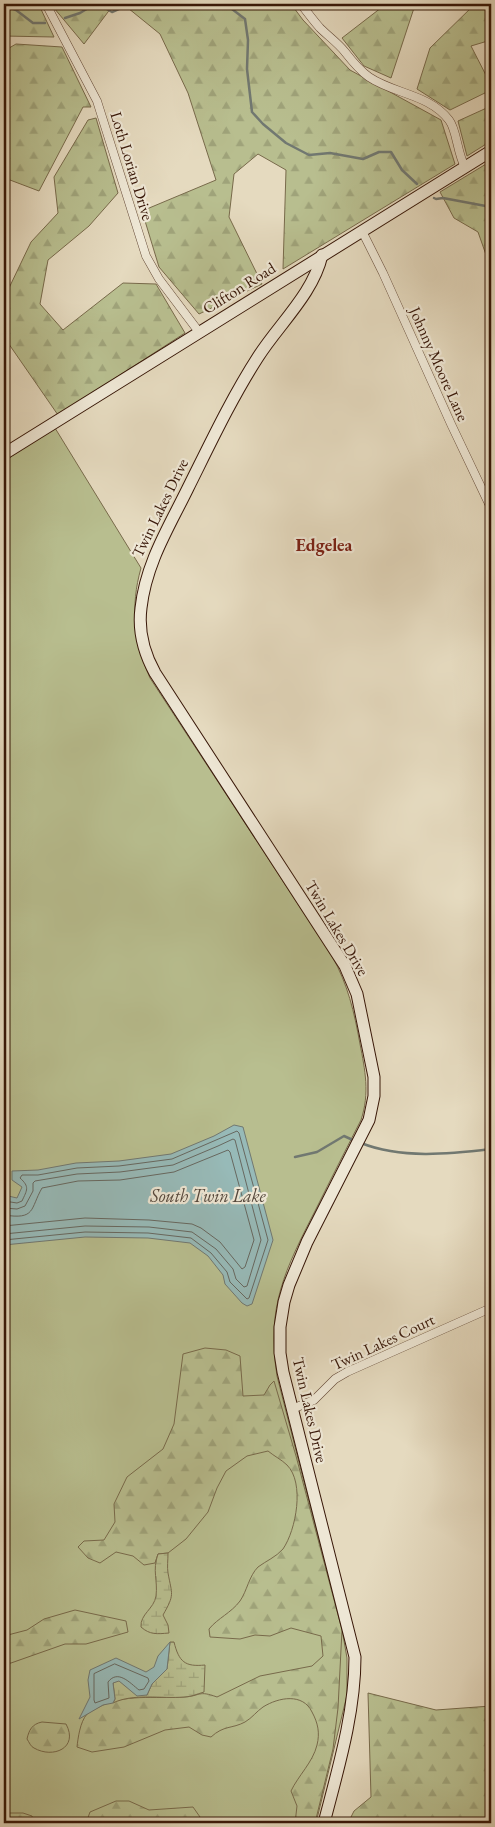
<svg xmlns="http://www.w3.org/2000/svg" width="495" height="1827" font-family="'EB Garamond',serif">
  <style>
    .grass { fill: #b8be8f; stroke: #786a4b }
    .forest { fill: url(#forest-firs); stroke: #786a4b }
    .wetland { fill: url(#wetland-marsh); stroke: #786a4b }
    .water { fill: #97bab8; stroke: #717871 }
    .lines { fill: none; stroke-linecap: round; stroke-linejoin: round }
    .shore { stroke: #676860; stroke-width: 1 }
    .stream { stroke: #717871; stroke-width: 2.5 }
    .street-casing { stroke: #624735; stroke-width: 9 }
    .secondary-casing { stroke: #371607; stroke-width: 13 }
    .street { stroke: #eee7d5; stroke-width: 8 }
    .secondary { stroke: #eee7d5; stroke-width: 11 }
    .labels { text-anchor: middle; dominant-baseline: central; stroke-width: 4.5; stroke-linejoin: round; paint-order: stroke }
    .street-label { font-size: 16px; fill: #371607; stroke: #eee7d5 }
    .neighbourhood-label { font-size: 18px; font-weight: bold; fill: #7a1f14; stroke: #eee7d5 }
    .water-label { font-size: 18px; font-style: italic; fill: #54473c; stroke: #eee7d5 }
  </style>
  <defs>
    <pattern id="forest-firs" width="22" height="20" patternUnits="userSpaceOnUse" patternTransform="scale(1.25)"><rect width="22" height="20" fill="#b8be8f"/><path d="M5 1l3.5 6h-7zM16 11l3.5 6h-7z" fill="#9fa37a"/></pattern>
    <pattern id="wetland-marsh" width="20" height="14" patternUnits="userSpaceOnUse" patternTransform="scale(1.25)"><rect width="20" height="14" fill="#b8be8f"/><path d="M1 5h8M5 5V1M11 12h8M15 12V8" fill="none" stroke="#9fa37a"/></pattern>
  </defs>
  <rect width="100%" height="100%" fill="#e5dabf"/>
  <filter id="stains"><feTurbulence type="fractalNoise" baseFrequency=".004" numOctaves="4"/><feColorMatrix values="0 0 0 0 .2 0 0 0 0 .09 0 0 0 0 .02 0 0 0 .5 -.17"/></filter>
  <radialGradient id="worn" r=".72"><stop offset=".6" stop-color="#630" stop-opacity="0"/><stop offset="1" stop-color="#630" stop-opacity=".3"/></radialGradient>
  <path class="grass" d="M55,428L141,568C130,607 134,642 150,678L332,956C348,985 354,1011 360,1044C365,1070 370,1093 361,1120C346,1149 331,1179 316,1209C285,1270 266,1306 277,1376L343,1635L347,1658V1695L316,1823H4V461Z"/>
  <g class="forest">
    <path d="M4,4H36L39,5L54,37L4,36Z"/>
    <path d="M58,4H114L84,44L54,8Z"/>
    <path d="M123,4H291L303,20L350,70L441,120L455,164L283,269L286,170L258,154L234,174L229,217L262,284L199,314L159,267L142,211L216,180L188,93L160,34Z"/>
    <path d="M386,4H417L414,8L391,78L364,66L342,38Z"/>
    <path d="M475,4H491V40L471,46L491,85V90L450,110L417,89L430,48Z"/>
    <path d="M16,44L62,47L91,107H83L39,191L10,180L4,184V51Z"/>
    <path d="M491,106V141L467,156L458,121Z"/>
    <path d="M96,118L118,193L89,226L48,260L40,304L63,330L123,283L156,284L185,333L58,415L4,337V288H9L31,242L58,213L54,177L88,120Z"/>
    <path d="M491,161V269L478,232L454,218L440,192Z"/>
    <path d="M205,1348L226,1350L240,1356L243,1396L264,1395L270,1385L274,1381L296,1456L342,1630L338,1708L333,1749L315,1823H295L297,1806L291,1791C298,1776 313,1762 317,1745C320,1733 318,1723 312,1712C303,1693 279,1697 263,1707C257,1711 252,1718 245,1722C232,1729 224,1725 211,1737L202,1735L189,1727L165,1730L124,1747L92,1752L77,1747C78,1738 80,1722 87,1714C89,1712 94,1710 97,1708C124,1693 155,1699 184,1697C201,1696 198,1690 217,1697L260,1676L312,1666L323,1656L321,1636L291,1628L270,1636L255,1635L240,1639L210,1637L209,1629C218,1618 231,1613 240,1601C247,1591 249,1576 258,1567C266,1561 276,1557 283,1549C296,1530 305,1483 287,1465C282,1460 274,1456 268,1451L247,1456L226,1471L217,1488L208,1512L186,1539L168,1553L158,1554L155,1563L144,1565L133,1556L116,1552L100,1563L88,1558L78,1547L84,1541L104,1540L115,1522L114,1504L127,1477L163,1449L174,1424L183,1354Z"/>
    <path d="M75,1610L126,1621L128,1632L86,1644H65L11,1663L4,1664V1636L27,1630L44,1619Z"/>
    <path d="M368,1693L436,1710L491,1706V1823H348L354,1811L371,1797Z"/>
    <path d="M42,1722L66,1724C79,1748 53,1759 34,1748C31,1747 29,1742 27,1739C29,1730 32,1724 42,1722Z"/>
    <path d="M116,1801H129L149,1810L193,1807L200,1817L198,1823H86L90,1812Z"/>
    <path d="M4,1813H23L32,1816L34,1823H4Z"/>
  </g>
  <g class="wetland">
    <path d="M168,1553C168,1560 167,1567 168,1573C172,1595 175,1594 163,1615L168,1625L169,1633C157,1634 150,1635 141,1627C140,1614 154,1609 156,1596C158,1580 152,1571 158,1554Z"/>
    <path d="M170,1642H174C179,1662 185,1667 205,1665L204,1692C197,1694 191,1697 184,1697C162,1699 133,1693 113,1703L115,1699L113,1683L119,1680L126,1686L147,1695L152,1684L167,1669Z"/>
  </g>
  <g class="water">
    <path d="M234,1125L243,1127L273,1240L252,1304L247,1306L242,1303L225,1284L223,1275L208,1256L190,1243L148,1238L85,1237L4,1245V1195L17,1198L22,1187L12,1180V1171L38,1170L76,1163L119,1161L171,1154L214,1136Z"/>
    <path d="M170,1642L167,1669L152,1684L147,1695L137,1696L119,1681L113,1683L115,1699L113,1703L103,1705L79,1719L90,1697L88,1680L90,1670L116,1658L146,1672L154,1667L158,1656Z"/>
  </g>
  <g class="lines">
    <g class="shore">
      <path d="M4,1201L17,1203L22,1201C27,1190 30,1187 20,1178L22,1175H38L77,1168L119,1166L172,1159L237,1131L239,1133L268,1240L249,1298L247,1299L230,1282L227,1272L211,1253L191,1238L148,1233L85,1232L4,1240"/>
      <path d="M4,1208L17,1209L25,1206L33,1191V1183L35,1181L77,1174L120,1172L173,1165L218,1146L233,1139L235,1140L261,1240L247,1286L244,1287L236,1279L233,1269L216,1249L192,1232L149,1227L85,1226L4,1234"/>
      <path d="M4,1215C36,1220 30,1209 42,1188L78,1181L120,1180L174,1172L228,1150L230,1152L254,1240L245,1267L242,1269L220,1242L201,1228L192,1224L149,1220L85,1218L4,1226"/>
      <path d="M115,1664L148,1678L149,1681L144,1689L139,1690C130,1683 118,1669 108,1682L109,1698L95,1703L94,1700V1674Z"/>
    </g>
    <g class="stream">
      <path d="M98,4L112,12L130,4"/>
      <path d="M222,4L228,6L245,19L248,40L247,69L252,112L263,124L286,143L309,155L330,153L363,159L379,152H391L402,170L417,184"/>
      <path d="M4,5L16,10L33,23H45"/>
      <path d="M65,18L80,13L95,4"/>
      <path d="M434,198L436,199L443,198L491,207"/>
      <path d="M361,1143C401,1159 449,1154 491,1149"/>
      <path d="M295,1157L317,1152L344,1136L355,1141"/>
    </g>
    <defs>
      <g id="street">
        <path d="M46,4L97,101L146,256L159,279L199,332"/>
        <path d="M301,4C307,12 313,20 320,28C328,36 338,43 345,52C352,61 359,70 369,77C394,94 429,94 449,120C457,130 457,153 465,167"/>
        <path d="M362,231L383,273L451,424L491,508"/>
        <path d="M292,1409L314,1400L335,1379L347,1372L491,1308"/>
      </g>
      <g id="secondary">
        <path d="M322,255C313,294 279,324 258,357C231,399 210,444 188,488C169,527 146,563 141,608C138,631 144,653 155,673L345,966L357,994L374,1077V1096L369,1120L307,1242L289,1285L284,1302L280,1327V1353L283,1372L355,1657C355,1713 338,1769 324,1823"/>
        <path d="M4,454L491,151"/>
      </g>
    </defs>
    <use href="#street" class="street-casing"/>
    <use href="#secondary" class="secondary-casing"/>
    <use href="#street" class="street"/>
    <use href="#secondary" class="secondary"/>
  </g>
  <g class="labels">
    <g class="street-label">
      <text transform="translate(132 166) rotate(73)">Loth Lorian Drive</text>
      <text transform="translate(239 288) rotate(-32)">Clifton Road</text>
      <text transform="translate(439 364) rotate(66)">Johnny Moore Lane</text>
      <text transform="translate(160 508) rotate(-64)">Twin Lakes Drive</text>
      <text transform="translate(337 928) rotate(59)">Twin Lakes Drive</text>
      <text transform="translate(383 1342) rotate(-25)">Twin Lakes Court</text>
      <text transform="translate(310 1410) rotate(77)">Twin Lakes Drive</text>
    </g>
    <g class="neighbourhood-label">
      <text x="324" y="544">Edgelea</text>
    </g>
    <g class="water-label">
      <text x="208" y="1195">South Twin Lake</text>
    </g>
  </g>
  <rect width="495" height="1827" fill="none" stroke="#e5dabf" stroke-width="20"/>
  <rect x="5" y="5" width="485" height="1817" fill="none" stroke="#371607" stroke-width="2.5"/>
  <rect x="10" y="10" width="475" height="1807" fill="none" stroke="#371607"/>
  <rect width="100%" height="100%" filter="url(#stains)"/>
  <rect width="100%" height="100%" fill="url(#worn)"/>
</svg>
